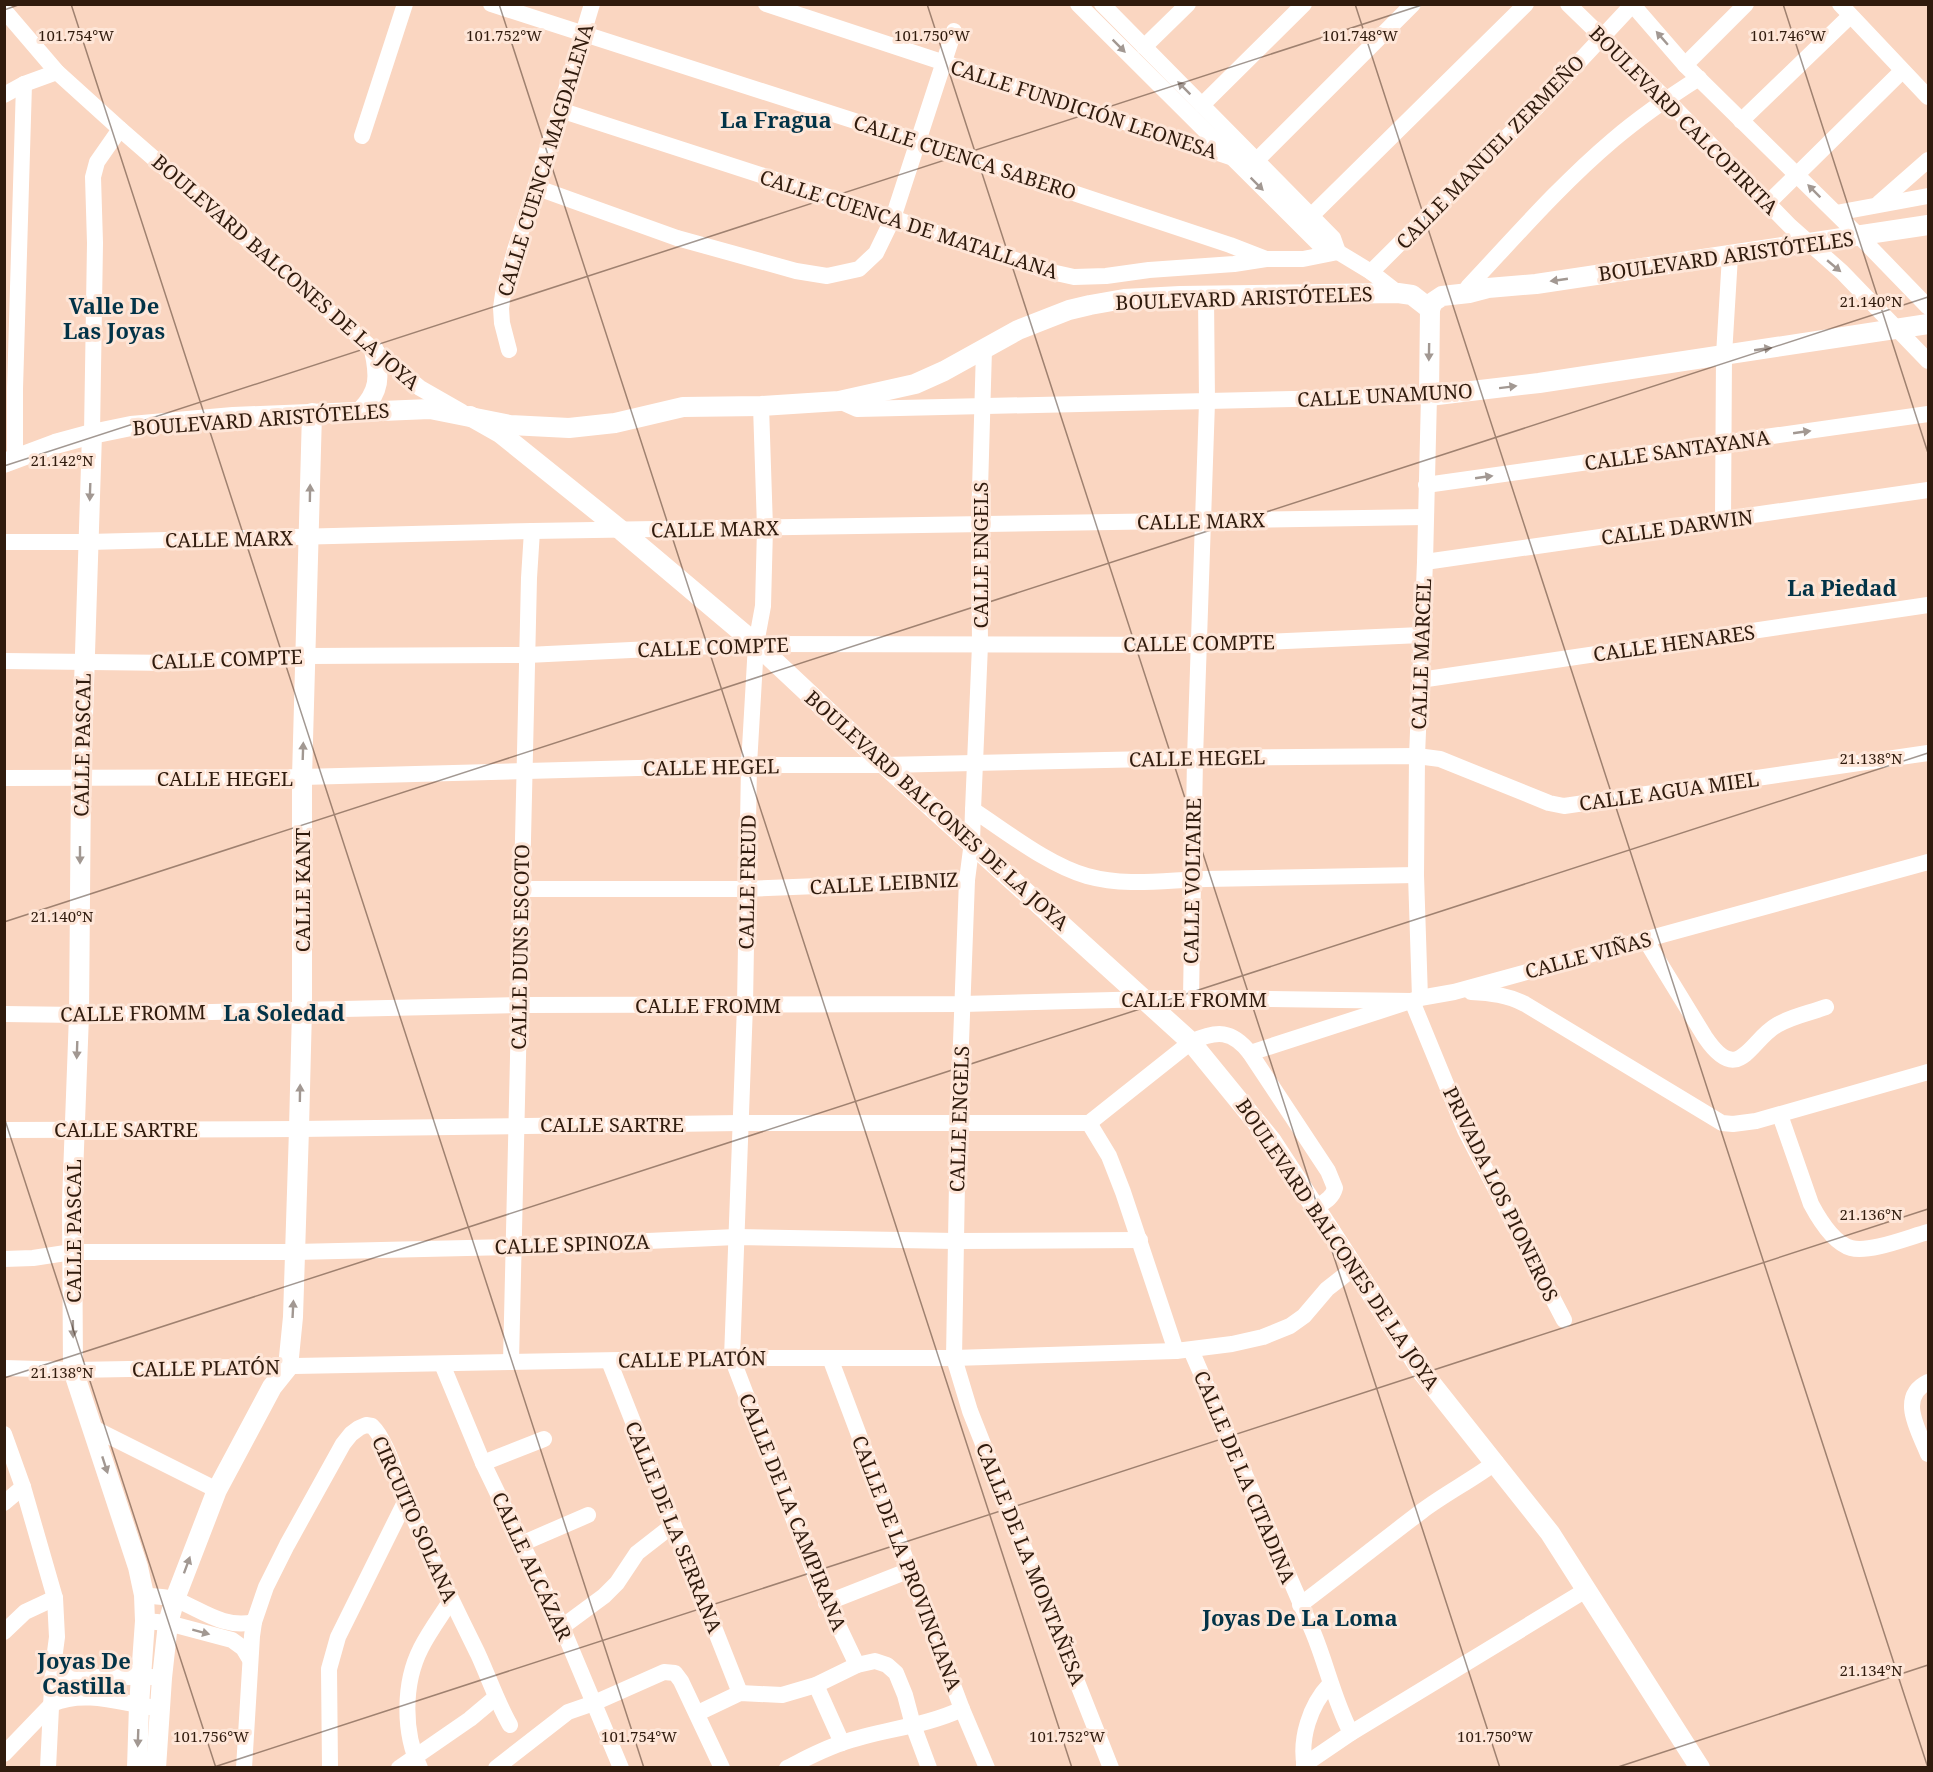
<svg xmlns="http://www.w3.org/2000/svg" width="1933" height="1772" font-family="'Noto Serif',serif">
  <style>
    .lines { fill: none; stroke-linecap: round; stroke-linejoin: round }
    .minor { stroke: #fff; stroke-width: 16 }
    .tertiary { stroke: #fff; stroke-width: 20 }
    .oneway { fill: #a29892 }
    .ticks { fill: none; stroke: #301b0d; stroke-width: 1.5; stroke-opacity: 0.45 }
    .labels { text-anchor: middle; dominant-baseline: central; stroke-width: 6; stroke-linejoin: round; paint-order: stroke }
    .street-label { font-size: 20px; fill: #301b0d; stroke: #fee6d8 }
    .quarter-label { font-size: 22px; font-weight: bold; fill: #023347; stroke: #fee6d8 }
    .ticks-label { font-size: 15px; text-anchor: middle; fill: #301b0d; stroke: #fee6d8; stroke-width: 6; stroke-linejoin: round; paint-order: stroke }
  </style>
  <rect width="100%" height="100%" fill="#fad6c1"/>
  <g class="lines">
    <g class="minor">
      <path d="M491,4L917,141L1230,245L1266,259"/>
      <path d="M766,4L1230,157"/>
      <path d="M1078,4L1319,244L1338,252L1371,272L1398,293"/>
      <path d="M1102,4L1333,238L1338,252"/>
      <path d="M1568,4L1666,99L1790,226L1842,272L1928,361"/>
      <path d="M1632,4L1685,65L1866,243L1928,307"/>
      <path d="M1840,4L1928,97"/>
      <path d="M4,10L57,72L120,129L374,350L420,388L462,412"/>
      <path d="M1144,47L1188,4"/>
      <path d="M1685,65L1746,4"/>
      <path d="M4,95L24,84L57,72"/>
      <path d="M1202,105L1304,4"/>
      <path d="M560,110L893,218L1047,271L1074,277L1106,276L1149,270L1234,264L1266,259H1303L1338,252"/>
      <path d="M1741,121L1850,16"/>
      <path d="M362,136L405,4"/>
      <path d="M1257,160L1413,4"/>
      <path d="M535,187L677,238L796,271L827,276L859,269L876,253L893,218L954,31"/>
      <path d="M1768,203L1902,71"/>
      <path d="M1879,203L1928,160"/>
      <path d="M1836,213L1928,196"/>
      <path d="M1312,215L1526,4"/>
      <path d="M1371,272L1535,109L1633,4"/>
      <path d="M1468,287C1515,237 1561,184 1613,140C1640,117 1669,97 1699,78"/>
      <path d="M509,350L502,323L501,308L503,294L515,250L560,110L592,4"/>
      <path d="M839,401L857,409L1429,396L1425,562L1417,756L1416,875L1420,998"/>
      <path d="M761,406L765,528L763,606L756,644L749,765L745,1005L732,1358L818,1583L857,1665"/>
      <path d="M92,434L95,243L93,177L97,162L120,129"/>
      <path d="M15,459V389L24,84"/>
      <path d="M1426,485L1928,414"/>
      <path d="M1723,520L1724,355L1730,256"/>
      <path d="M4,542H88L532,531L1425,517"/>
      <path d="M1425,562L1928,490"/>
      <path d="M4,661L176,663L307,656L527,655L756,644L1199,645L1421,635"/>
      <path d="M1420,680L1928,605"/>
      <path d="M4,778L302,777L749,765H885L1195,758L1417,756L1440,759L1549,803L1564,806L1928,753"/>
      <path d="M973,810L980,645L979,525L984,349"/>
      <path d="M967,880L958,1123L954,1358L970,1411L1111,1768"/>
      <path d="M520,889H746L967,880L972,842L973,810C1007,832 1048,865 1087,876C1127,887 1165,880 1206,879C1276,878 1346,876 1416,875"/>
      <path d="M1645,939L1705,1037C1739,1087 1749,1041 1777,1025C1792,1016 1810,1013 1826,1007"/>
      <path d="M1471,992C1491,993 1507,995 1525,1004L1722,1123L1733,1124L1756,1121L1928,1072"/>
      <path d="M1191,998L1195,758L1207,402L1206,296"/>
      <path d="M4,1014L79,1015L520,1005L963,1004L1191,998L1412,1001L1465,1130L1564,1320"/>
      <path d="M1250,1053L1420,998L1454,992L1928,862"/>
      <path d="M1780,1115L1811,1204C1819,1219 1833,1243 1851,1248C1870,1253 1909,1237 1928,1232"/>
      <path d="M1089,1123L1109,1156L1123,1192L1176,1351"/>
      <path d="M4,1130L299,1129L740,1123H1089L1191,1042C1217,1030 1232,1030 1250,1053L1328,1171L1335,1188C1332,1199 1324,1202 1315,1208"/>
      <path d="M4,1259L33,1258L72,1252H295L515,1247L736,1237L955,1241L1140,1240"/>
      <path d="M1191,1350L1313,1632C1327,1666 1334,1700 1351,1733"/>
      <path d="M830,1358L962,1709L987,1768"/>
      <path d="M609,1361L740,1693"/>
      <path d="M511,1362L529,578L532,531"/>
      <path d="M442,1364L483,1463L562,1627L621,1768"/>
      <path d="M4,1368L73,1370L732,1358H954L1176,1351L1232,1344L1263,1337L1290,1326L1304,1316L1327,1289L1354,1268"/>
      <path d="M1928,1382C1897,1397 1919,1431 1928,1454"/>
      <path d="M93,1428L217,1490"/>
      <path d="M4,1434L23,1487L55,1598L57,1637L53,1667L48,1768"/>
      <path d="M483,1463L544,1439"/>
      <path d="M4,1503L23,1487"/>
      <path d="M521,1544L588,1515"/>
      <path d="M144,1595C155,1597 168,1596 177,1600C203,1611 225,1629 254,1622"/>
      <path d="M826,1603L910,1570"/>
      <path d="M1300,1605C1341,1574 1381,1542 1422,1511C1446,1493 1472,1480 1496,1462"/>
      <path d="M145,1621L168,1623L232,1640L243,1648L249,1658"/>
      <path d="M562,1627L604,1596L617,1583L637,1553L673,1525"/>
      <path d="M4,1632L25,1612L55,1598"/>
      <path d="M53,1667L72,1676L83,1677H152"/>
      <path d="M816,1685L842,1743"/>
      <path d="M698,1713L740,1693L782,1695L816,1685L857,1665L875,1661L887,1665L896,1673L905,1695L913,1725L929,1768"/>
      <path d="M4,1754L52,1704C83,1690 118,1702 150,1707"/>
      <path d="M1304,1765L1351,1733L1586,1590"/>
      <path d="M244,1768L252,1636L254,1622L266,1587L287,1545L343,1444L351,1434L359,1428L366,1425L372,1426C387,1440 398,1481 406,1500C428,1553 453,1603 478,1654C489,1678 497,1702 510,1725"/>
      <path d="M330,1768L329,1669L338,1637L406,1500"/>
      <path d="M399,1768L470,1719L495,1698"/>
      <path d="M420,1768C403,1733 403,1683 421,1648C429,1632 441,1616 451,1600"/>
      <path d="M496,1768L568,1712L594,1703L664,1672L675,1673L681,1681L722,1768"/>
      <path d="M787,1768C805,1759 823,1749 842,1743C882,1729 924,1727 962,1709"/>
      <path d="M1305,1768C1299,1739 1310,1705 1330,1684"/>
    </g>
    <g class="tertiary">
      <path d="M1928,225L1536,284L1488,288L1469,293L1442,296L1433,302L1430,309L1429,396L1539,383L1928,324"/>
      <path d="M361,411C380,391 380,377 374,350"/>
      <path d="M470,416L500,433L622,531L756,644L885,765L1191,1042L1271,1140L1423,1373L1550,1533L1700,1768"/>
      <path d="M92,434L81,779L79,1015L72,1202L73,1370L138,1567L144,1595L145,1621L139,1705L137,1768"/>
      <path d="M4,463L55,444L92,434L131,426L233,417L430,409L510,425L569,428L615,423L683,407L761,406L839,401L915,384L944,371L1018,330L1069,310L1090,305L1124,299L1180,296L1398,293L1412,295L1430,309"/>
      <path d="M156,1768L162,1678L168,1623L175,1599L217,1490L272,1387L288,1367L293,1317L299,1129L302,1009V777L312,413"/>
    </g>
  </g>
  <defs><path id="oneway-solid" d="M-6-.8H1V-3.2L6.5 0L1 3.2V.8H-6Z" transform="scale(1.5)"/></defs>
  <g class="oneway">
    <use href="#oneway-solid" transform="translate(1662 38) rotate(-131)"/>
    <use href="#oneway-solid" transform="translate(1119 46) rotate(45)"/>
    <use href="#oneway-solid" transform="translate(1184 88) rotate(-135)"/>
    <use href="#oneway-solid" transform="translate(1257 184) rotate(45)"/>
    <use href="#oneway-solid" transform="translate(1814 191) rotate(-135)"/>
    <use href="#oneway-solid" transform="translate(1834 266) rotate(40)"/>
    <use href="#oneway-solid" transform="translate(1559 280) rotate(172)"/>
    <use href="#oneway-solid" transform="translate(1763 349) rotate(-8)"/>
    <use href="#oneway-solid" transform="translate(1429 352) rotate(91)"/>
    <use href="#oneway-solid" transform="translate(1508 387) rotate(-7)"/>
    <use href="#oneway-solid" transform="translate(1802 432) rotate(-8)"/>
    <use href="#oneway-solid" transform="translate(1484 477) rotate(-8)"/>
    <use href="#oneway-solid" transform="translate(90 492) rotate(92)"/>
    <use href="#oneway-solid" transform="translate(310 493) rotate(-89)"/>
    <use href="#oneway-solid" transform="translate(303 751) rotate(-88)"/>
    <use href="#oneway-solid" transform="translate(80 855) rotate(90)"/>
    <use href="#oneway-solid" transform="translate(77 1050) rotate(92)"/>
    <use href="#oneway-solid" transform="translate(300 1093) rotate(-89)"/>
    <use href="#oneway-solid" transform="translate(293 1309) rotate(-87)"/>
    <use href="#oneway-solid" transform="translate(73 1329) rotate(89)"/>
    <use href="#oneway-solid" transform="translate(105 1465) rotate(72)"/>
    <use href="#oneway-solid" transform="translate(187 1565) rotate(-70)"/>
    <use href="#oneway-solid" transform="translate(201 1632) rotate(15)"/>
    <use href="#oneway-solid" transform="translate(138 1738) rotate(92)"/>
  </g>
  <path class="ticks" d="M71,4L644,1768M499,4L1072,1768M927,4L1500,1768M1355,4L1928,1768M1783,4L1928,453M4,10L21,4M4,466L1425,4M4,922L1928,297M4,1117L216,1768M4,1378L1928,753M211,1768L1928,1209M1615,1768L1928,1665"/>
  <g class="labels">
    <g class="street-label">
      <text transform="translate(1084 109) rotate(18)">CALLE FUNDICIÓN LEONESA</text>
      <text transform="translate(1684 120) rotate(45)">BOULEVARD CALCOPIRITA</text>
      <text transform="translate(1490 152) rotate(-46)">CALLE MANUEL ZERMEÑO</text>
      <text transform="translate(965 157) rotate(18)">CALLE CUENCA SABERO</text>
      <text transform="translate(545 160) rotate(-73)">CALLE CUENCA MAGDALENA</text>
      <text transform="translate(909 224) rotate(18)">CALLE CUENCA DE MATALLANA</text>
      <text transform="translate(1726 256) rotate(-8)">BOULEVARD ARISTÓTELES</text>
      <text transform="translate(286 272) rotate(41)">BOULEVARD BALCONES DE LA JOYA</text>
      <text transform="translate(1244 298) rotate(-2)">BOULEVARD ARISTÓTELES</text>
      <text transform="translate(1385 395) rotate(-3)">CALLE UNAMUNO</text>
      <text transform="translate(261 419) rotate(-4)">BOULEVARD ARISTÓTELES</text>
      <text transform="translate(1677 450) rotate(-8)">CALLE SANTAYANA</text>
      <text transform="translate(1201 521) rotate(-1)">CALLE MARX</text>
      <text transform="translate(1677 527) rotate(-8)">CALLE DARWIN</text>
      <text transform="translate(715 529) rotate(-1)">CALLE MARX</text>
      <text transform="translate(229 539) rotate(-1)">CALLE MARX</text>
      <text transform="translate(980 555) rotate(-90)">CALLE ENGELS</text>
      <text transform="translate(1199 643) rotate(-1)">CALLE COMPTE</text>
      <text transform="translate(1674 643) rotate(-8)">CALLE HENARES</text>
      <text transform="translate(713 647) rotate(-2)">CALLE COMPTE</text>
      <text transform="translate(1421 654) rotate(-88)">CALLE MARCEL</text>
      <text transform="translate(227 659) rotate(-2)">CALLE COMPTE</text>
      <text transform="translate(82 745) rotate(-89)">CALLE PASCAL</text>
      <text transform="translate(1197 758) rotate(-1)">CALLE HEGEL</text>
      <text transform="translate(711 767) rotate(-1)">CALLE HEGEL</text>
      <text x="225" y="778">CALLE HEGEL</text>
      <text transform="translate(1669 791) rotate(-8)">CALLE AGUA MIEL</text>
      <text transform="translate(937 810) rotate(42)">BOULEVARD BALCONES DE LA JOYA</text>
      <text transform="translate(1192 881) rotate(-89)">CALLE VOLTAIRE</text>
      <text transform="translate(747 882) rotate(-89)">CALLE FREUD</text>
      <text transform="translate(884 883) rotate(-3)">CALLE LEIBNIZ</text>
      <text transform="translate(302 890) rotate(-90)">CALLE KANT</text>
      <text transform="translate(520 947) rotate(-89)">CALLE DUNS ESCOTO</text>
      <text transform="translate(1588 955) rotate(-15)">CALLE VIÑAS</text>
      <text x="1194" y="999">CALLE FROMM</text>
      <text x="708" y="1005">CALLE FROMM</text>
      <text transform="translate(133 1013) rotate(-1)">CALLE FROMM</text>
      <text transform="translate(959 1119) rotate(-88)">CALLE ENGELS</text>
      <text x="612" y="1124">CALLE SARTRE</text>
      <text x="126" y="1129">CALLE SARTRE</text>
      <text transform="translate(1501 1194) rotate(64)">PRIVADA LOS PIONEROS</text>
      <text transform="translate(73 1231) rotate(-90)">CALLE PASCAL</text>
      <text transform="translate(572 1244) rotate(-2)">CALLE SPINOZA</text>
      <text transform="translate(1338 1244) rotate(56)">BOULEVARD BALCONES DE LA JOYA</text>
      <text transform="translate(692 1359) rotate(-1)">CALLE PLATÓN</text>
      <text transform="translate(206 1368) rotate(-1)">CALLE PLATÓN</text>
      <text transform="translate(1245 1477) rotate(67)">CALLE DE LA CITADINA</text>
      <text transform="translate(793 1512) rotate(68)">CALLE DE LA CAMPIRANA</text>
      <text transform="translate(415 1519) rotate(66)">CIRCUITO SOLANA</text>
      <text transform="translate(674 1527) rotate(68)">CALLE DE LA SERRANA</text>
      <text transform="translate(907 1563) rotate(69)">CALLE DE LA PROVINCIANA</text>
      <text transform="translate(1031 1564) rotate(68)">CALLE DE LA MONTAÑESA</text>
      <text transform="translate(532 1566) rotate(65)">CALLE ALCÁZAR</text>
    </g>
    <g class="quarter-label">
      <text x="776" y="119">La Fragua</text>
      <text x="114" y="305">Valle De<tspan x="114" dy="25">Las Joyas</tspan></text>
      <text x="1842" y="587">La Piedad</text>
      <text x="284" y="1012">La Soledad</text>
      <text x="1300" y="1617">Joyas De La Loma</text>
      <text x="84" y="1660">Joyas De<tspan x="84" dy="25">Castilla</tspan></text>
    </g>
  </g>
  <g class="ticks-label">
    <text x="76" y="41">101.754°W</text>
    <text x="504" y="41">101.752°W</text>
    <text x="932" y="41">101.750°W</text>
    <text x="1360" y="41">101.748°W</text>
    <text x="1788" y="41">101.746°W</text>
    <text x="1871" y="307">21.140°N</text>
    <text x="62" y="466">21.142°N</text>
    <text x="1871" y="764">21.138°N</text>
    <text x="62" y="922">21.140°N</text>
    <text x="1871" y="1220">21.136°N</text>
    <text x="62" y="1378">21.138°N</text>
    <text x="1871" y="1676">21.134°N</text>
    <text x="211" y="1742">101.756°W</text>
    <text x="639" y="1742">101.754°W</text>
    <text x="1067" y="1742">101.752°W</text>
    <text x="1495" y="1742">101.750°W</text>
  </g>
  <rect width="1933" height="1772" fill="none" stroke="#301b0d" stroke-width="12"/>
</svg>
